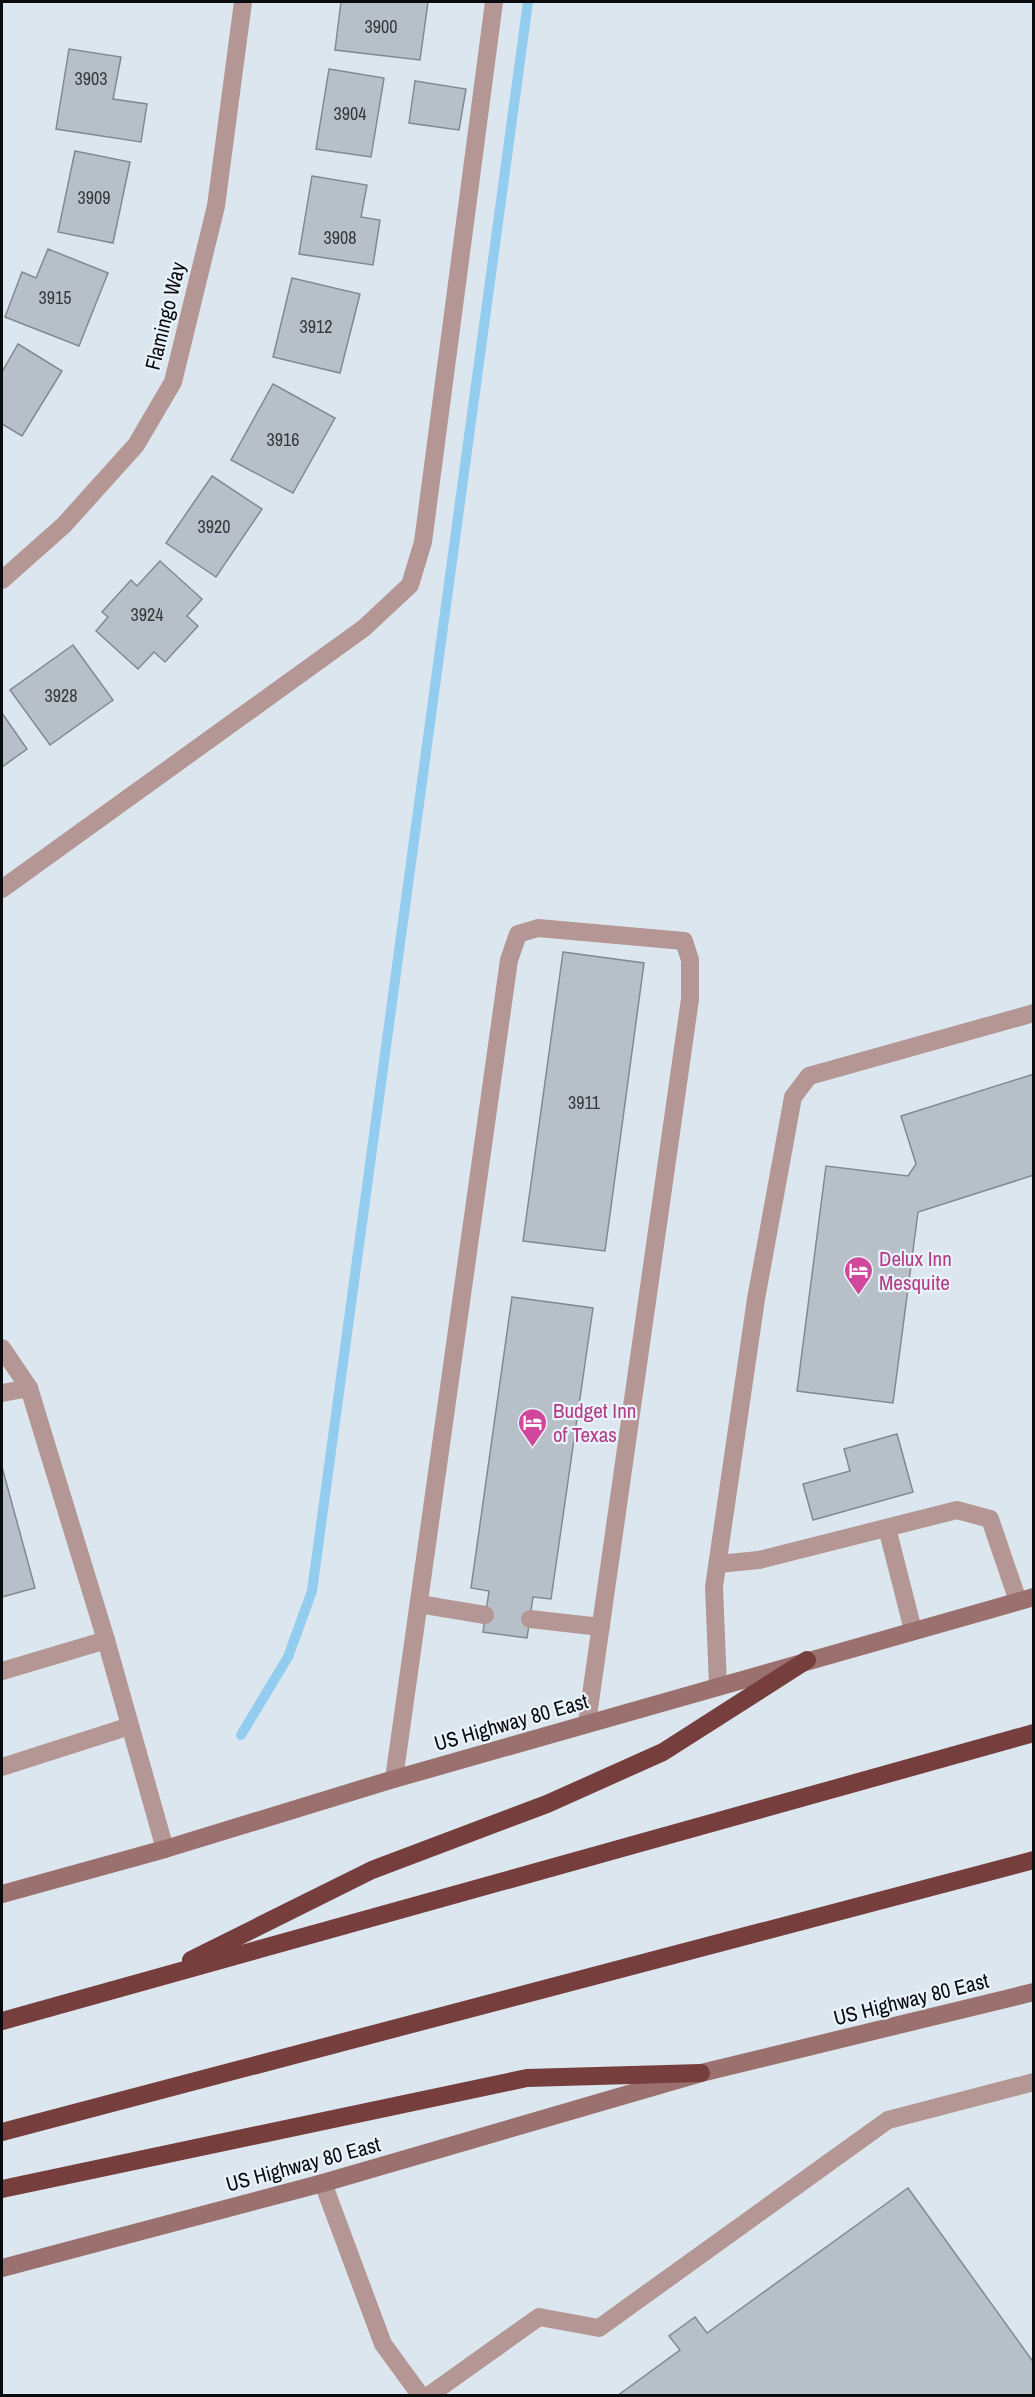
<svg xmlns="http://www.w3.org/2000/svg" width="1035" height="2397" font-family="'Archivo Narrow',sans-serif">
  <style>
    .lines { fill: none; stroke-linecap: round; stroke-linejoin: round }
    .stream { stroke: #92cdef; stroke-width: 10 }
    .building { fill: #b7c0c8; stroke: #818a91; stroke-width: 1.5 }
    .lane { stroke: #b49795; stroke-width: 18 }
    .street { stroke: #b49795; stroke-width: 18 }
    .secondary { stroke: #9b716f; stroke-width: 18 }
    .highway { stroke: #763f3e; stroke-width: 18 }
    .labels { text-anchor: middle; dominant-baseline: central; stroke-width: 4.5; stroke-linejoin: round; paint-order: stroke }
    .number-label { font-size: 18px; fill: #34393c }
    .street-label { font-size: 21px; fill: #090c0e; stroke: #eaf3fb }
    .hotel-label { font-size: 21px; fill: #b23c85; stroke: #eaf3fb; text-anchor: start }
  </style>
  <rect width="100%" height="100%" fill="#dce6ee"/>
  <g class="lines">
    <path class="stream" d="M241,1735L288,1657L312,1591L528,2"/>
  </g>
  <g class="building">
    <path d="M341,2H428L420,60L335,50Z"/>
    <path d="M69,49L121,57L113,99L147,104L141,142L56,129Z"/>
    <path d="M329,69L384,78L371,157L316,149Z"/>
    <path d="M415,81L466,89L459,130L409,123Z"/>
    <path d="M75,151L130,162L113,243L58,232Z"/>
    <path d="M312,176L367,185L361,217L380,220L373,265L299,254Z"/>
    <path d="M48,249L108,273L79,346L5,317L22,272L36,278Z"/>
    <path d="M292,278L360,294L340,373L273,357Z"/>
    <path d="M18,344L62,371L22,436L2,424V372Z"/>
    <path d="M273,384L335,418L293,493L231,460Z"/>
    <path d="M212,476L262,509L216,577L166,543Z"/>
    <path d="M160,561L202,599L187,616L198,626L165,662L154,652L138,669L96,631L108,617L102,612L131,580L137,586Z"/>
    <path d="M73,645L113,700L50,745L10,690Z"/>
    <path d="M2,713L27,749L2,767Z"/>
    <path d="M563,952L644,963L605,1251L523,1241Z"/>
    <path d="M1034,1074V1175L918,1212L893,1403L797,1391L826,1166L908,1176L916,1164L901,1116Z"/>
    <path d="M512,1297L593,1308L551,1599L533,1597L527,1638L483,1632L489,1591L471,1588Z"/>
    <path d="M897,1434L913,1492L813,1520L803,1484L850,1471L844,1449Z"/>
    <path d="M2,1467L35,1588L2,1597Z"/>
    <path d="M908,2188L1034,2363V2396H617L680,2350L669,2336L695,2317L707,2333Z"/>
  </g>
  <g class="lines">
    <g class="lane">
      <path d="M2,889L364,628L410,585L423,542L494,2"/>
      <path d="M2,1348L29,1388L106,1640L165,1849"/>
      <path d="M2,1393L29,1388"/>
      <path d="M887,1528L913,1630"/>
      <path d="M718,1564L759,1560L957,1510L990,1519L1018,1601"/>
      <path d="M419,1604L485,1615"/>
      <path d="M530,1619L601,1627"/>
      <path d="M2,1671L106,1640"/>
      <path d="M718,1686L714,1587L756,1299L793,1097L809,1076L1034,1013"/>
      <path d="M2,1767L130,1726"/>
      <path d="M394,1779L509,960L518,934L538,928L684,941L690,960V999L587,1723"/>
      <path d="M323,2183L383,2344L421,2396"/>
      <path d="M428,2396L539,2317L599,2328L888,2120L1034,2082"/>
    </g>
    <path class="street" d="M2,580L64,525L136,445L173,382L216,206L243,2"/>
    <g class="secondary">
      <path d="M2,1894L165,1849L394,1779L1034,1597"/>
      <path d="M2,2268L323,2183L701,2073L1034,1992"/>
    </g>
    <g class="highway">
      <path d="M191,1960L372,1870L547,1804L663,1752L807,1660"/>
      <path d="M2,2021L1034,1733"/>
      <path d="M2,2132L1034,1860"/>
      <path d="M2,2189L527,2078L701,2073"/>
    </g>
  </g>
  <defs>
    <symbol id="hotel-pin" viewBox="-11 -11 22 30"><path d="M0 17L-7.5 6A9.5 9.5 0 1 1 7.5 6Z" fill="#d1479c" stroke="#eaf3fb"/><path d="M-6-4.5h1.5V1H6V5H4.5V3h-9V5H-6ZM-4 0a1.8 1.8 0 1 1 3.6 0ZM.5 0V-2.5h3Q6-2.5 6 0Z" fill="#fff"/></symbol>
  </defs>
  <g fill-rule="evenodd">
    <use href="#hotel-pin" x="842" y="1254" width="33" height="45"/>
    <use href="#hotel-pin" x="516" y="1406" width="33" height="45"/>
  </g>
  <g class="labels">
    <g class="number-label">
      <text x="381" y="26">3900</text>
      <text x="91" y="78">3903</text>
      <text x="350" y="113">3904</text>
      <text x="94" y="197">3909</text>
      <text x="340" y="237">3908</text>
      <text x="55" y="297">3915</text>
      <text x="316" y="326">3912</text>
      <text x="283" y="439">3916</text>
      <text x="214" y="526">3920</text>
      <text x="147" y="614">3924</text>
      <text x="61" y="695">3928</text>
      <text x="584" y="1102">3911</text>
    </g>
    <g class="street-label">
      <text transform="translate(165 316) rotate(-76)">Flamingo Way</text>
      <text transform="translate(511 1722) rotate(-16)">US Highway 80 East</text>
      <text transform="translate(911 1999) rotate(-14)">US Highway 80 East</text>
      <text transform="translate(303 2164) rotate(-15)">US Highway 80 East</text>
    </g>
    <g class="hotel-label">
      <text x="879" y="1258">Delux Inn<tspan x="879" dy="24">Mesquite</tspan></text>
      <text x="553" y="1410">Budget Inn<tspan x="553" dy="24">of Texas</tspan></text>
    </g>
  </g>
  <rect width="1035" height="2397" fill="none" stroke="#090c0e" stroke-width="6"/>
</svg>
